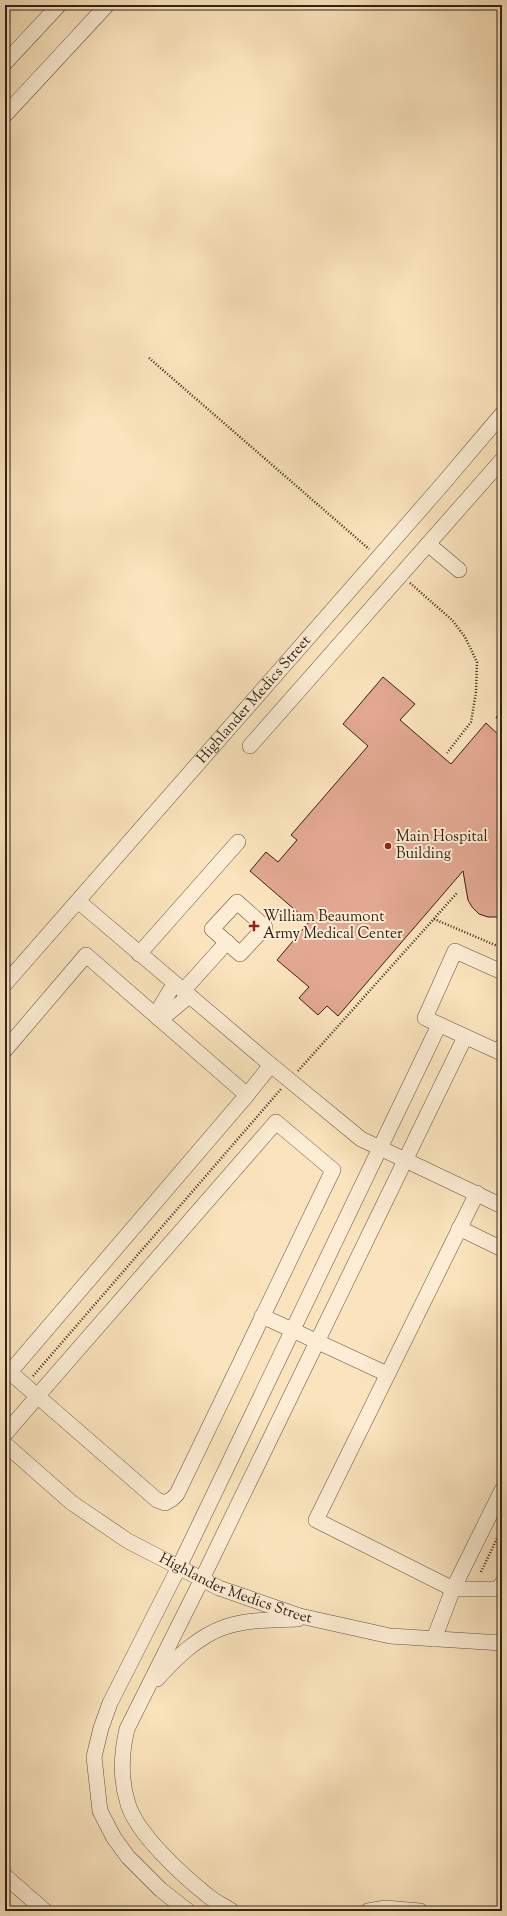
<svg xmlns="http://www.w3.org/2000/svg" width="507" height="1916" font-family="'Sorts Mill Goudy',serif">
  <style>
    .building { fill: #e3a892; stroke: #312019 }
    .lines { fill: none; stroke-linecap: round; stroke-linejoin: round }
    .minor-casing { stroke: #645142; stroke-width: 16 }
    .path { stroke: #312019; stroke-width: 2.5; stroke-dasharray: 1 2; stroke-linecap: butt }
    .minor { stroke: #fcedd4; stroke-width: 15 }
    .poi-dot { fill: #8f2418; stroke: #fcedd4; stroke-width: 1.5 }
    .labels { text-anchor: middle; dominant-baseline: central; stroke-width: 4; stroke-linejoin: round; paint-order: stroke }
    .street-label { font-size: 15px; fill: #312019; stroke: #fcedd4 }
    .poi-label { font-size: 15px; fill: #312019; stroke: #fcedd4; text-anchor: start }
  </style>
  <rect width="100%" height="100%" fill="#fbe4bd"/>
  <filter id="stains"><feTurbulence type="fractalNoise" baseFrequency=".005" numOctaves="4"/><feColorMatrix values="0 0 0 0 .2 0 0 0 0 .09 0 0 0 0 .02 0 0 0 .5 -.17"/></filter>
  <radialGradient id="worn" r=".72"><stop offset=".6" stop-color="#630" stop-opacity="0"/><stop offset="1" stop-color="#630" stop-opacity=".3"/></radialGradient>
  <path class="building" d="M383,677L415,704L400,720L451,764L486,723L502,738V915L498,917H488L479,914L472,907L468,900L463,871L338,1016L327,1006L318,1015L299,998L309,987L277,960L309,922L250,871L266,852L278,862L297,840L291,835L368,746L343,724Z"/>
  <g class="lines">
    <defs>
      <g id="minor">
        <path d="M5,63L59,5"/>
        <path d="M5,115L107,5"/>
        <path d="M428,544L459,570"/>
        <path d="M250,746L502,460"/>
        <path d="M78,901L271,1065L361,1139L502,1206"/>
        <path d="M237,902L265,927L240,954L212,929Z"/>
        <path d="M139,954L238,842"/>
        <path d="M502,972L455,951L425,1018L499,1052L502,1046"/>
        <path id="s1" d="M5,984L441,486L502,414"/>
        <path d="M183,991L227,942"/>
        <path d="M160,1015H166L189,996"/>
        <path d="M158,1018L160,1015L159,1009L174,984"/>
        <path d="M5,1050L86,955L247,1095L271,1065"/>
        <path d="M477,1193L316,1520L453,1589L502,1490"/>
        <path d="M459,1228L502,1249"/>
        <path d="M262,1316L387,1374"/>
        <path d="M5,1368L157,1500L165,1503L172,1499L177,1494L333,1170L276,1122L40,1393L37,1397L5,1434"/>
        <path d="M10,1372L247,1095"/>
        <path id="s2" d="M5,1444L72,1503L128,1541L219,1588L300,1616L390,1636L502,1643"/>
        <path d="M434,1639L453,1589H499L502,1583"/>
        <path d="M157,1679C175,1659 198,1636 225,1627C248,1619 274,1620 298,1619"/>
        <path d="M5,1876L45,1911"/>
        <path d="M188,1911L161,1890L128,1857L114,1838L100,1811L94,1757L101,1728L110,1703L179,1567L439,1025"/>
        <path d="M232,1911C224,1906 214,1901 207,1895C182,1875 137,1834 128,1804C120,1779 121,1754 127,1729L202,1579L465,1037"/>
        <path d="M368,1911L385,1908L420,1911"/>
      </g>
    </defs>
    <use href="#minor" class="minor-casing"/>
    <g class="path">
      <path d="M149,358L369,549"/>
      <path d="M410,583L452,620L465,637L477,662L476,692L471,722L447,753"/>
      <path d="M496,717L502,720"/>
      <path d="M434,919L502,948"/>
      <path d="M499,957L502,951"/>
      <path d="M298,1071L457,893"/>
      <path d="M33,1376L281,1089"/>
      <path d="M481,1572L502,1528"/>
    </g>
    <use href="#minor" class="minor"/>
  </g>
  <g class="poi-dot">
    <circle cx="388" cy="846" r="4"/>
    <path d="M252 920h4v4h4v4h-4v4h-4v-4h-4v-4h4z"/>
  </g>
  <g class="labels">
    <g class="street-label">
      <text stroke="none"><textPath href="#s1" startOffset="378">Highlander Medics Street</textPath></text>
      <text stroke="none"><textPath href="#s2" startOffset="275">Highlander Medics Street</textPath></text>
    </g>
    <g class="poi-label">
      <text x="396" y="837">Main Hospital<tspan x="396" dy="17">Building</tspan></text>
      <text x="263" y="917">William Beaumont<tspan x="263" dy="17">Army Medical Center</tspan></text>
    </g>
  </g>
  <rect width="507" height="1916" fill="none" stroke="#fbe4bd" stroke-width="20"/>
  <rect x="6" y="6" width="495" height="1904" fill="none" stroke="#312019" stroke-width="2"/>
  <rect x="10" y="10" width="487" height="1896" fill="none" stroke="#312019"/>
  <rect width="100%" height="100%" filter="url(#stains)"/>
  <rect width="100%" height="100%" fill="url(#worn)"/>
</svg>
